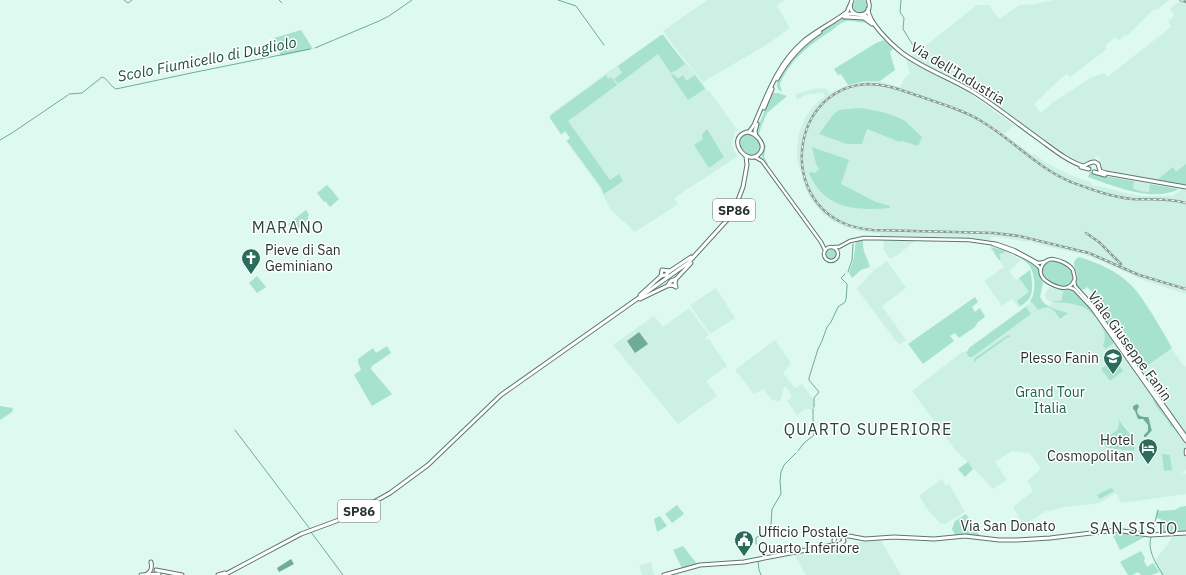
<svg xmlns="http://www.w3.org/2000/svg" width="1186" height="575" font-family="'IBM Plex Sans',sans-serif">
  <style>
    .built { fill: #ccf1e4; fill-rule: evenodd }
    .green { fill: #a6e2ce }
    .water { fill: #6fab98 }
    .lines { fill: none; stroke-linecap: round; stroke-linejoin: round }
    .stream { stroke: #6fab98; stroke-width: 1 }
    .secondary-casing { stroke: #5d766d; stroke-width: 4.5 }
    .primary-casing { stroke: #5d766d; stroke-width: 5 }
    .secondary { stroke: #fff; stroke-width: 2.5 }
    .primary { stroke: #fff; stroke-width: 3 }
    .rail-casing { stroke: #8a9e97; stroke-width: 2.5 }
    .rail { stroke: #fff; stroke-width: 1; stroke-dasharray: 3; stroke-linecap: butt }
    .labels { text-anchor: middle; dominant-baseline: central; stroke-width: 3; stroke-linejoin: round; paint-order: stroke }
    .shield { fill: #fff; stroke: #69716e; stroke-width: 1 }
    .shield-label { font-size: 13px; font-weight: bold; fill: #293430 }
    .street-label { font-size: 14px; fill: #293430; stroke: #fff }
    .poi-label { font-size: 14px; fill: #293430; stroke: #fff; text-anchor: start }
    .park-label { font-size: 14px; fill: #166350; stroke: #fff }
    .water-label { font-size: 15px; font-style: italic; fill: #1b4e40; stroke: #fff }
    .quarter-label { font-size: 16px; letter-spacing: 1px; fill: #2c433c; stroke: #fff }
  </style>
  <rect width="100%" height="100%" fill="#defaf0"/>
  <g class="built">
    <path d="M707,0H785L777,6L790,28L768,44L703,82L676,49L663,31Z"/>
    <path d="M1053,0H1169L1157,10L1154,9L1128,35H1125L1119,40L1115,37L1105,46L1107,49L1070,77L1067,74L1059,80L1034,104L1041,113L1052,103L1092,77H1093L1104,73L1107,77L1171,27L1168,21L1173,17L1174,14L1170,9L1179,1L1176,0H1186V185L1103,171L1101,168L1099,161L1100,158L1097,156L1094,159L1084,165L1070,158L1056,149L987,98L911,57L977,5H989L999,19L1020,5L1035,4Z"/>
    <path d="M663,34L672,47L694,72L704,85L707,91H709L736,128L732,143L734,151L738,156L674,198L678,204L635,232L610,209L600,188L566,141L570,138L566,132L561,135L549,117L551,114L612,69Z"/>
    <path d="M906,59L969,93L1014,125L1004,134L1033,155L1034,154L1045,162L1070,175L1090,182L1093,186H1098L1130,194L1142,196H1163L1170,195L1171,197L1182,189L1186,190V294L1143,280L1101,261L1085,255L1033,243V240H1031L1028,242L998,237H991L990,241L951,237L880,236V234L860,231L845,227L833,221L822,213L810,198L804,185L802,175L797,159V148L799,133L806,116L815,104L825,96L823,93L810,94L804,96L797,100L795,94L818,88L827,89L830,93L848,85L864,81H880L900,87L906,76L910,74Z"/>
    <path d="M1134,181L1150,184L1149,192L1140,191L1133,187Z"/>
    <path d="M884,239H917L899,254L890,259L883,249Z"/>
    <path d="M992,246L1006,251L1021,260L1009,271L1016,280L1019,278L1031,295L1029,299L1019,308L1012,299L1002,306L984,281L1004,267L990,248Z"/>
    <path d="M887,261L906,288L882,306L906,340L899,345L857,289L873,271Z"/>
    <path d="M1053,287L1063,290L1069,288H1072L1090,308L1115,343L1113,345L1117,343L1139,374L1136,377L1139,378L1143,383L1145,382L1186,441V470L1183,473L1178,474H1186V494L1121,503L1116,493L1100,503L1060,508L1051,511H1046L1032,520L1023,524L1013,507L1033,491L1027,481L1028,480L1041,469L1029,452L1027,453L1012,451L995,462L1007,480L993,489L953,447L912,391L962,352H967L969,348L1033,301L1048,307L1052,303L1047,300L1045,297V294L1049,288ZM1119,420L1126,427L1130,434L1129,440L1131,441L1133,446L1102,441L1117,430Z"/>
    <path d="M716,288L735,318L710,334L690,305Z"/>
    <path d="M689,308L709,335L705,338L706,340L709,339L727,366L706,381L717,396L678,424L613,345L654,316L663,327Z"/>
    <path d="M775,340L791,363L783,373L795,388L802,384L814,400V409H805L797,415L787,401L792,396L786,387H784L780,402L772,400L763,389L754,394L736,371V369Z"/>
    <path d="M1172,349L1184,366H1186V435L1176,420L1141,370Z"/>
    <path d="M942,479L945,486L949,484L965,512L945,524L940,523L928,510L919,496Z"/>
    <path d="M1186,534V575H1161L1153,563L1156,562V559L1168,544L1173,535Z"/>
    <path d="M880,539L901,575H806L794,554Z"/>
    <path d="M651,562L654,575H642L639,566Z"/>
  </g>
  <g class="green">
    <circle cx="860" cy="6" r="7"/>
    <path d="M845,18H863L868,21C862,25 854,20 847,21C841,22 836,27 831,31C810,44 790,60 780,84L782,92C773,87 778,80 782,73C796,49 820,30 845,18Z"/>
    <path d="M301,30L313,49L281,56L274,38Z"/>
    <path d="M661,35H663L685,64L677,70L671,73L658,54L618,84L614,79L622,73L618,66Z"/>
    <path d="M884,40L893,49L890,52L895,70L880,81H864L848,85L841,74L838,75L834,69L876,43Z"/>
    <path d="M674,74L677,78H679L683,75L686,81L695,75L705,89L688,100L671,75Z"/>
    <path d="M606,75L608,79L611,77L617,85L568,121L610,180L619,174L623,181L604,194L601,187L567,141L570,138L565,131L561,134L550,118L551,115Z"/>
    <path d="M773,93H778L787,96L767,113L761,127L759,134L766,146L764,157L768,164V166L762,157L763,145L757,134V129L771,96Z"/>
    <path d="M859,108C874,110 892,113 905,121C910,125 916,132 921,136L922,138L918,146L902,141L900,142L867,129L862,144H847L819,134L833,115L839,110Z"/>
    <path d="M707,129L724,157L709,168L694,145L703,139L702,136L703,133Z"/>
    <path d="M747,133C755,135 761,142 760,150C753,162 745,153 740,145L741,137Z"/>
    <path d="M812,147L849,160L841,184L876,202L890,206V208C856,211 824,209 809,173L811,172L815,173L819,169L816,164Z"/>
    <path d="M1186,164V185L1157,180L1173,167L1176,172Z"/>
    <path d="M1090,172L1110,177L1134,181L1133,188L1140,191L1149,192L1150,184L1179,189C1153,203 1114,186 1088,177Z"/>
    <path d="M327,185L330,188L339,199L330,207L325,201L324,202L317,193Z"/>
    <path d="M306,210L309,215L308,216V221L294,231L288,224Z"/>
    <path d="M863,239C862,252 867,256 870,267L861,270L852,278L849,273L853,261L856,241Z"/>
    <path d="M991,247L1005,251L1004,253H1002L999,255L1001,259L999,260Z"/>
    <circle cx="831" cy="254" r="5.5"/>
    <path d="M1013,253L1035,265L1039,268L1040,276L1043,283L1040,297C1045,308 1058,310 1068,313L1060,319C1054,310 1050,303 1038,310L1032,302L1026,307L1031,314L972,357H969L966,352L968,351L969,348L1031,303L1030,301C1037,293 1035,273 1029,265C1025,260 1018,257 1013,253Z"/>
    <path d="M1079,257C1098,263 1118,271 1132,286C1137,291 1141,297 1145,303C1155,318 1163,332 1172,348L1171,349L1141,370L1095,305L1091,300V295L1093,293L1087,287L1085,289L1080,290C1073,283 1078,283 1077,275C1076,267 1070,262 1079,257Z"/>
    <path d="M1049,261C1059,260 1081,270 1071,283C1063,295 1028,275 1049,261Z"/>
    <path d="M1030,270C1032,277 1034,293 1029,299C1027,301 1024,304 1021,306L1020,305L1017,301L1029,292L1019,278Z"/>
    <path d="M257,276L266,287L257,293L249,283Z"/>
    <path d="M1070,289L1085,302L1096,316L1095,317C1085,303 1068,303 1053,302L1054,301H1061L1064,290Z"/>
    <path d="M975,297L978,302L972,307L975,312L980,308L985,317L978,322L975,327L959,338L955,333L950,336L954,341L923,364L908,344Z"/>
    <path d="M1095,317L1113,342V344L1105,349L1104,346L1102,347C1109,335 1102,327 1095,317Z"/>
    <path d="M1008,335L1010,336L1009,338L1008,337L976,360L975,363L974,360L975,358Z"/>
    <path d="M387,346L391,353L372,366L371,369L392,394L372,406L354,375L361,370L358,362V359L373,348L376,353Z"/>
    <path d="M1115,359L1123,371L1110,381L1101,369Z"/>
    <path d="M1150,392C1158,404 1166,417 1174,428L1173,429V427H1171C1168,418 1159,412 1155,404C1153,399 1152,396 1149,393Z"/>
    <path d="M0,406L13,408L12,412L0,420Z"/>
    <path d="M1118,419L1130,434L1131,436L1129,440L1131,441L1135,448L1134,451L1107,448L1102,441L1117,430L1119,423Z"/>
    <path d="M1162,454L1170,455L1172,470L1164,471Z"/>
    <path d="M968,462L973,469L965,477L958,469Z"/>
    <path d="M1111,488L1114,491L1100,499L1097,495Z"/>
    <path d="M677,505L684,514L672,523L665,514Z"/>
    <path d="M1186,506V534L1158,536L1161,519L1156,518L1157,511L1175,510L1180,507Z"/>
    <path d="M966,514L980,536L955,535L952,529L955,521Z"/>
    <path d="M660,516L667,526L657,532L654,519Z"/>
    <path d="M1111,531L1145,536V537L1120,550Z"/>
    <path d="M683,546L697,564L682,568L673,550Z"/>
    <path d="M1141,551L1145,558L1144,561L1147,567L1153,563L1159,572L1152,575H1141L1138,572L1132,575H1128L1120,562Z"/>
  </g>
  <g class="water">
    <path d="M639,332L648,344L635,353L627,341Z"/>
    <path d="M1137,404L1139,406L1137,411C1138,417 1143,417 1148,417C1150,420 1150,427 1152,430L1146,437H1144V435L1148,431V425L1143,419H1138L1135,411L1133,409V406Z"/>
    <path d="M291,559L294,564L279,572L277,568Z"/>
  </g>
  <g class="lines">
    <g class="stream">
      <path d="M124,0L128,3L132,0"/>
      <path d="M279,0L282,3"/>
      <path d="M558,0L576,6L604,45"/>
      <path d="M901,0L900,12L904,18L903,29L917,52"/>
      <path d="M315,48L379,21L389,16L412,0"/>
      <path d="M69,94L82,93L102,77C108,79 110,86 116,89L196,72L310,49"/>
      <path d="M0,140L12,133L68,95"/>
      <path d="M848,272L852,260L853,244"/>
      <path d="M814,407V398L819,392L809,380V378L818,349L822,341L827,327L831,322L838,307L845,302L846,299L847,287V284L841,278L845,274"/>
      <path d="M235,430L310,529"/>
      <path d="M798,451L804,443L814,435C813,427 813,418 813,409"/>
      <path d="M311,532L343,575"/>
      <path d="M1152,534L1158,510"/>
      <path d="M1151,537C1147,551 1156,563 1163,575"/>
      <path d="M756,544V538L757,537L769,532L771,524L772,509L781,494L780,481L781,472L784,465L796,453"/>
      <path d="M758,561L759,570L761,575"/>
    </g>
    <defs>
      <g id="secondary">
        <path d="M755,157L762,161L821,242L825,250"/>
        <path d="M993,244C1004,248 1036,259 1041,270"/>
        <circle cx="831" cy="254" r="7"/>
        <path d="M834,247H839L850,241L864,238L969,240L997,244L1014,250L1038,263L1045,262"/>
        <path d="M1052,259C1060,260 1069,264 1073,270L1075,279C1070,291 1061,289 1051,284C1048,282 1045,281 1043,278C1037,270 1043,260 1052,259Z"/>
        <path d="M1074,281L1075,286L1093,306L1186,437"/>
        <path d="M1068,287L1074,289L1092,308L1186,441"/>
        <path d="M1186,450V454"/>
      </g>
      <g id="primary">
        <path d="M852,0C843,19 876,20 868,0"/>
        <path d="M868,9C868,22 891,44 901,52C923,69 951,78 975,93C997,107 1018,124 1039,139C1053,149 1067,161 1083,166C1088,165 1090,161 1095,162L1098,164L1100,171L1106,173L1186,187"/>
        <path d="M861,15L866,16L870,20"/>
        <path d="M844,17L849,14H855"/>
        <path d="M846,17L864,18L872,24"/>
        <path d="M777,79C788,59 802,44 820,32"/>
        <path d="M764,108L772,89"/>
        <path d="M747,132C756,133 768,145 759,154C747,167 725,138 747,132Z"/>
        <path d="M749,132L754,125C767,95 778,63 804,41C817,30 833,23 847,12L850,5"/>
        <path d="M756,136L755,131L757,124"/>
        <path d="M1081,167L1089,169"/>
        <path d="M1094,172L1105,175"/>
        <path d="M661,276L662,270L670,271L691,257"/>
        <path d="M668,285L671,281L676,279L691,263"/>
        <path d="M640,295L661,276L665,275L667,276V273L670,271"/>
        <path d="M640,299L667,286L672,285L676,287L675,283L676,279"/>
        <path d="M834,541L835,536L838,534L865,539L894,537L934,539L965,536L999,540H1017L1050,538L1116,530L1150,535L1186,533"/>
        <path d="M156,570L182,575"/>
        <path d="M147,574C152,571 152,567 151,562"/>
        <path d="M141,575L159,574"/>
        <path d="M218,575L225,573"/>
        <path d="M224,575L301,534L347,517L390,493L428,465L501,395L688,263L728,219L735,208L743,187L747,165L746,156"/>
        <path d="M664,575L700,565L744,562L827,546L840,544L844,541L842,536"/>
      </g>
    </defs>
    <use href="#secondary" class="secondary-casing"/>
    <use href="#primary" class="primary-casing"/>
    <use href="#secondary" class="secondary"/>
    <use href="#primary" class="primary"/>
    <defs>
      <g id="rail">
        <path d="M1181,0L1186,2"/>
        <path d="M1186,203C1168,198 1150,200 1132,199C1111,197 1090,189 1071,182C1037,168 1012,139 981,121C962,109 940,104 919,96C903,91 887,84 869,84C795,86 777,190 841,222C851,227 862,229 873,230L994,233L1019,236L1089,253L1139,275L1186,289"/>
        <path d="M1086,233L1099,242L1121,264"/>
      </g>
    </defs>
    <use href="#rail" class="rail-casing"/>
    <use href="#rail" class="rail"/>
  </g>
  <defs>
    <symbol id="church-pin" viewBox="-11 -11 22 30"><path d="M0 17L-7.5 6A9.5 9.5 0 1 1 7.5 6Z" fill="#2c6c5b" stroke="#fff"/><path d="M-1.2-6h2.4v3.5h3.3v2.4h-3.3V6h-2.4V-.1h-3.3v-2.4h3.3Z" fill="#fff"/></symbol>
    <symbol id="university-pin" viewBox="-11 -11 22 30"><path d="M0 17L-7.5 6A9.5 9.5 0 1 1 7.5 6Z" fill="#2c6c5b" stroke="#fff"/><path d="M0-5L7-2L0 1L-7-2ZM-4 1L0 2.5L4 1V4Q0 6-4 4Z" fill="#fff"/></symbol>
    <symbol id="hotel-pin" viewBox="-11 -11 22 30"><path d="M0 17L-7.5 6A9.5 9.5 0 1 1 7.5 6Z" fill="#2c6c5b" stroke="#fff"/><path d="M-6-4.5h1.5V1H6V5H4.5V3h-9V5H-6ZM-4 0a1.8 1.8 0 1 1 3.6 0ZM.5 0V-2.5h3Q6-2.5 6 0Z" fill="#fff"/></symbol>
    <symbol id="civic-pin" viewBox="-11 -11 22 30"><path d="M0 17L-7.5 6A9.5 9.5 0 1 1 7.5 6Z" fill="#2c6c5b" stroke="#fff"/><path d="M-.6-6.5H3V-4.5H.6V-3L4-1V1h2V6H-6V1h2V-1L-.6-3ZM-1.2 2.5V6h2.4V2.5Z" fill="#fff"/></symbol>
  </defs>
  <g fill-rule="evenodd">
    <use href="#church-pin" x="240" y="247" width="22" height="30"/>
    <use href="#university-pin" x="1102" y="347" width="22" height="30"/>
    <use href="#hotel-pin" x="1137" y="437" width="22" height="30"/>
    <use href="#civic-pin" x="733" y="529" width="22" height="30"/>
  </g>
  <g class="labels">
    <g class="shield">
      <rect x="713" y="199" width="42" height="22" rx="3"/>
      <rect x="338" y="500" width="42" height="22" rx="3"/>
    </g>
    <g class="shield-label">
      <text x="734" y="210">SP86</text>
      <text x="359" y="511">SP86</text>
    </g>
    <g class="street-label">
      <text transform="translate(958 73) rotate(31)">Via dell'Industria</text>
      <text transform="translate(1130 346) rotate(54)">Viale Giuseppe Fanin</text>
      <text x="1008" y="526">Via San Donato</text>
    </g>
    <g class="poi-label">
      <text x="265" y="250">Pieve di San<tspan x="265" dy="16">Geminiano</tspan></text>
      <text x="1099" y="358" text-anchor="end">Plesso Fanin</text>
      <text x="1134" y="440" text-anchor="end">Hotel<tspan x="1134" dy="16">Cosmopolitan</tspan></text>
      <text x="758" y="532">Ufficio Postale<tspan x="758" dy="16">Quarto Inferiore</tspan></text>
    </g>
    <g class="park-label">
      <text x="1050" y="392">Grand Tour<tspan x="1050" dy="16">Italia</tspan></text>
    </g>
    <g class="water-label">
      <text transform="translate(207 59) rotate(-11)">Scolo Fiumicello di Dugliolo</text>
    </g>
    <g class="quarter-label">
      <text x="288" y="227">MARANO</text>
      <text x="868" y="429">QUARTO SUPERIORE</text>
      <text x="1134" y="528">SAN SISTO</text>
    </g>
  </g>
</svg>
